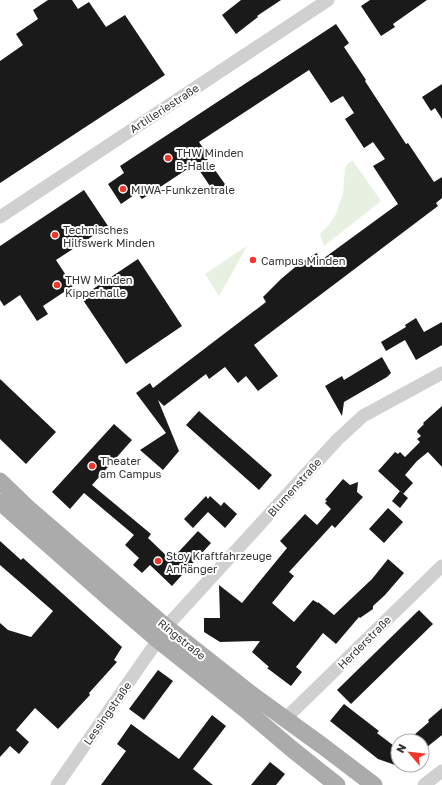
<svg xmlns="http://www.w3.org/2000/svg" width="442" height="785" font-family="'Golos Text',sans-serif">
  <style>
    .green { fill: #e7f0e1 }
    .building { fill: #1a1a1a }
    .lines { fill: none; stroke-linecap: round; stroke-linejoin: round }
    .minor { stroke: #d0d0d0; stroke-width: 13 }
    .major { stroke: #ababab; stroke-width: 17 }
    .poi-dot { fill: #f5352a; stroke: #fff; stroke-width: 1.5 }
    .labels { text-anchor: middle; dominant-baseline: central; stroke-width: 4; stroke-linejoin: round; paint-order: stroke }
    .street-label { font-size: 11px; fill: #333; stroke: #fff }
    .poi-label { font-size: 11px; fill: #333; stroke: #fff; text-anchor: start }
  </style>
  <rect width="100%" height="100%" fill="#fff"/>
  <g class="green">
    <path d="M353,161L381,201L324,246L320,234L329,225L336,214L343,194L345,168L348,163Z"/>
    <path d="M248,245L246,248L219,296L205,274Z"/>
  </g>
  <g class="building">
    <path d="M48,0H72L78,9L89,2L106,27L125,15L165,75L0,183V61L23,45L16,34L38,19L33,10Z"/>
    <path d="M241,0H281L257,16L258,17L236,34L222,15Z"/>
    <path d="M370,0H427L393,24L395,27L381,36L361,6Z"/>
    <path d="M336,24L349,43L344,47L366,80L365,81L406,144L408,143L434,182L442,177V198L436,203L438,206L254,345L278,376L258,391L246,376L238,383L225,367L209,379L206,374L164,406L158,400L179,451L163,470L140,450L166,433L136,393L150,383L153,388L266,302L263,297L281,279L300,263L317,253L320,261L398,204L373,166L385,159L373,142L364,148L345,119L354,113L343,96L331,103L309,70L199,142L208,155L205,156L227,187L216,195L195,164L142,199L137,193L121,204L108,184L124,173L120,166Z"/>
    <path d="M442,84V119L435,108L431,111L422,97Z"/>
    <path d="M84,190L108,226L56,260L73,286L43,306L48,314L37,321L20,295L4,306L0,300V246Z"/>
    <path d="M138,259L182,326L126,364L81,297Z"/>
    <path d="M416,318L424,332L442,322V345L416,360L405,340L386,351L381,342L406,327L405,325Z"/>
    <path d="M382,357L391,373L387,377L344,402L342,416L325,386L342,376L344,380Z"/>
    <path d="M0,379L56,432L26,464L0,439Z"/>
    <path d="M442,406V467L428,452L417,461L405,475L413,483L403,494L378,471L395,452L398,454L400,452L405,457L420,442L417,439L421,436L417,432L418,430L424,424L423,423Z"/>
    <path d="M199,411L272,475L259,490L186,425Z"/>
    <path d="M114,424L132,440L92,485L151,534L148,538L171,560L198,531L211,543L172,586L150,565L142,573L133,565L139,558L125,545L134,535L84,493L70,509L52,492Z"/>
    <path d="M343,479L350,485L358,482L357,492L363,497L335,528L332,525L289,572L294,576L272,603L294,622L313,600L318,603V602L334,615L372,579L388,559L404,573L385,595L373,606V609L360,618L359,617L336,644L323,633L296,667L302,672L291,686L267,668L269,667L252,652L260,641L220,642L204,632V618H220L219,585L242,603L287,548L280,541L305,514L317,525L331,509L325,503L327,501L325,500Z"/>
    <path d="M400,491L408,498L400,508L392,501Z"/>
    <path d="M206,496L208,499L210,496L221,506L224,502L237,514L225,528L208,512L193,528L184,519Z"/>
    <path d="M388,508L403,522L384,543L369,529Z"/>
    <path d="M0,541L21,560L23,558L122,647L114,660L117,662L89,693L90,695L58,729L35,708L16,730L29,742L19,754L10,746L0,757V623L8,630L31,637L53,611L0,565Z"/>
    <path d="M419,610L433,624L351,704L337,690Z"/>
    <path d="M158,670L173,681L144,720L129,709Z"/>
    <path d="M344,704L379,731L377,733L398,749V766L378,759L330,721Z"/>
    <path d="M442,708V735L422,751V741H407L429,722L428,720Z"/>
    <path d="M212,715L226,726L193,769L213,785H101L126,751L117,744L131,724L179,759Z"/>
    <path d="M270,762L285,774L276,785H251Z"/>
  </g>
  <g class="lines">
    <g class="minor">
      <path d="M0,217L328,0"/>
      <path d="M166,627L337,440L363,416L442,373"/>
      <path d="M286,718L442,566"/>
      <path d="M57,785L158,640"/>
      <path d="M424,785L442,771"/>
    </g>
    <g class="major">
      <path d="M0,481L29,509L166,627L255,697L324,747L374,785"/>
      <path d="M0,502L109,598L158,640L246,710L293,750L337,785"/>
    </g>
  </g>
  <g class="poi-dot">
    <circle cx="168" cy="158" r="4"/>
    <circle cx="123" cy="189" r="4"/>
    <circle cx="55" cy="235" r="4"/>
    <circle cx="253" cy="260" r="4"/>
    <circle cx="57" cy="285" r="4"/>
    <circle cx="92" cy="466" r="4"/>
    <circle cx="158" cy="561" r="4"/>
  </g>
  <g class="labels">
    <g class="street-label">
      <text transform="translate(164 108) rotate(-33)">Artilleriestraße</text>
      <text transform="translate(294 487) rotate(-48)">Blumenstraße</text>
      <text transform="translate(182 639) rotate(39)">Ringstraße</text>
      <text transform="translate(364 642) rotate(-45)">Herderstraße</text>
      <text transform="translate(107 713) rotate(-55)">Lessingstraße</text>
    </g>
    <g class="poi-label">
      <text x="176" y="152">THW Minden<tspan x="176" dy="13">B-Halle</tspan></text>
      <text x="131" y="189">MIWA-Funkzentrale</text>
      <text x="63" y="229">Technisches<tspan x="63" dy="13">Hilfswerk Minden</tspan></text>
      <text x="261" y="260">Campus Minden</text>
      <text x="65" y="279">THW Minden<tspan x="65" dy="13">Kipperhalle</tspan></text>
      <text x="100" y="460">Theater<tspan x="100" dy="13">am Campus</tspan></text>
      <text x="166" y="555">Stoy Kraftfahrzeuge<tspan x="166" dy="13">Anhänger</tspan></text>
    </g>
  </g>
  <g transform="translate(410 753) rotate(298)"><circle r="19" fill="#ffffff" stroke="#adadad"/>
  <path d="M0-3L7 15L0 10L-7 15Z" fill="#f5352a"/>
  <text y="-6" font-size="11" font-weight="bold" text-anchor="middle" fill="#333333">N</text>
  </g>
</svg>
